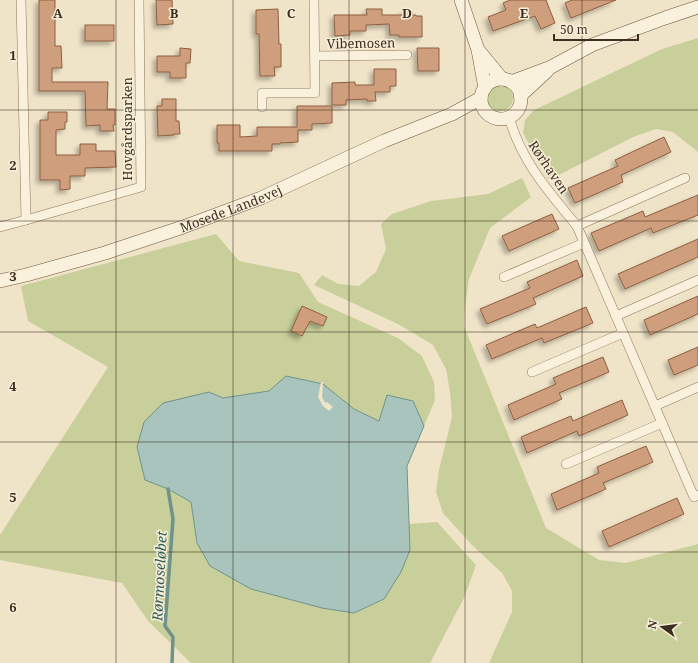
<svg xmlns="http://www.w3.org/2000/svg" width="698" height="663" font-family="'Noto Serif',serif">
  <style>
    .green { fill: #c9cf9b }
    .water { fill: #a9c4bc; stroke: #6f938a }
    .pier { fill: #f0e4c8 }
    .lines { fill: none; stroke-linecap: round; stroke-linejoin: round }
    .stream { stroke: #6f938a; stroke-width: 3.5 }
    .building { fill: #cf9f7d; stroke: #8d5f41; filter: url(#shadow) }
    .street-casing { stroke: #8d765c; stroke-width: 10 }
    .secondary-casing { stroke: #6f573f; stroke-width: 14 }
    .street { stroke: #faf1dc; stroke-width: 9 }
    .secondary { stroke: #faf1dc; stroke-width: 13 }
    .grid { fill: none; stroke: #3d2e20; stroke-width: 1; stroke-opacity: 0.55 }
    .labels { text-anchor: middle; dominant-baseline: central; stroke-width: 3; stroke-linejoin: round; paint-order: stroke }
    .street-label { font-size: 13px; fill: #3d2e20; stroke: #f7eed8 }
    .water-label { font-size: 14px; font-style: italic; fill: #2f5d5a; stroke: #f7eed8 }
    .grid-label { font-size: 13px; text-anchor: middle; font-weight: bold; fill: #3d2e20; stroke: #f7eed8; stroke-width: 3; stroke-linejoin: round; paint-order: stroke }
  </style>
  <defs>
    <filter id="shadow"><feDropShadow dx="-3.5" dy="3.5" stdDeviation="2" flood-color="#0004"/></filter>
  </defs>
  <rect width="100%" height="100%" fill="#f0e4c8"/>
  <g class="green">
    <path d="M698,38V152L673,132L656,129L633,137L549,180L523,133L525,120L534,110L662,49Z"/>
    <circle cx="500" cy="98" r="13"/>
    <path d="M522,178L531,197L490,228L469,279L465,307L464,326L546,528L599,560L626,563L698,544V663H489L512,612V591L502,573L471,544L443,513L436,492L439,470L452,417L450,392L446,369L433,345L400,325L314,285L322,275L338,284L359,286L376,272L386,249L381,224L392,214L431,201L488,194Z"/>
    <path d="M216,234L239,261L299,273L318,302L398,338L422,356L434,382L435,400L424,426L413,401L380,421L354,409L323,384L269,391L223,398L209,392L137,447L145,479L168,489L191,502L197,543L251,589L322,608L354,613L384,598L401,572L410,550L409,524L437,522L476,565L464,598L430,663H191L148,621L122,583L0,560V535L108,367L28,321L21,286Z"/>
  </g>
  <path class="water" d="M286,376L323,384L354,409L379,421L387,395L413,401L424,426L407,466L410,550L401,572L384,599L354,613L322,608L251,589L210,566L197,543L191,502L168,489L145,480L137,447L144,422L163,403L209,392L223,398L269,391Z"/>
  <path class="pier" d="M321,382H323L322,397L325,403L327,402L333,407L329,411L323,406L318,397Z"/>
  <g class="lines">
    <path class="stream" d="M168,489L173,519L165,626L173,637L172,663"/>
  </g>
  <g class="building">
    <path d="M39,0H55V46H61L62,68H52V82H108L107,109H115V125H113L114,131H100V125L86,126L85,91H39Z"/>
    <path d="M156,0H172L173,24L157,25Z"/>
    <path d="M510,0H546L555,23L541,29L535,16L493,31L488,17L506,10L503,3Z"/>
    <path d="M572,0H616L571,18L565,3Z"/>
    <path d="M278,9L279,44H281V67H274L275,76H260L259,34H256V10Z"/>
    <path d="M366,9H382V15H403V11H412V15H416V16H422V37H399V35H390L389,24L366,25V31H350V35L335,36L334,15H367Z"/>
    <rect x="85" y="25" width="29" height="16"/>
    <path d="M180,48L191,49L190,63H186V78H170V72H157V56H180Z"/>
    <path d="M417,48H439V71H418Z"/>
    <path d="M374,69H396V86H390V92H375L376,101H367V99L346,100V105H332V83L355,82V85H374Z"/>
    <path d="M162,99H176V121H179L180,134H174V135L158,136L157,106H162Z"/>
    <path d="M297,106H332V123L312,124V130H298V142L280,143V144H272V151H219V143H217V125H240V137L257,136V127H297Z"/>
    <path d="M48,112H67V122H65V129L56,130V155H80V144H96V151H115L116,167L85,168V176H70V189L60,190V180H40V120H48Z"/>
    <path d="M664,137L671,152L621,175L623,182L575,203L568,188L618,166L615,160Z"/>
    <path d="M698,195V215L653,233L651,228L599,251L591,233L643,211L645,217Z"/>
    <path d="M552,214L559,229L509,251L502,236Z"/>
    <path d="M698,239V257L625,289L618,274Z"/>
    <path d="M577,260L583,276L533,298L536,304L487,324L480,309L530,288L527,282Z"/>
    <path d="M698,296V314L650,335L644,320Z"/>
    <path d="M302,306L327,317L323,326L310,321L302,336L291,331Z"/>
    <path d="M586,307L593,323L544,343L542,338L492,359L486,345L535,324L537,328Z"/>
    <path d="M698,347V365L674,375L668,360Z"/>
    <path d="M603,357L609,372L559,393L562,399L514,420L508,405L556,384L553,378Z"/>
    <path d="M622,400L628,415L579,436L577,431L527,453L521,437L571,416L573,421Z"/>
    <path d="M646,446L653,462L603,483L606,489L557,510L551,494L599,473L597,467Z"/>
    <path d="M677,498L684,514L609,547L602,531Z"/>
  </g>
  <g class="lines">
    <defs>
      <g id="street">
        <path d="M21,0L26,220"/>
        <path d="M315,56L407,55"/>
        <path d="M262,107V93H315L314,0"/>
        <path d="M509,117C521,161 549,192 577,226L694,497L698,495"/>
        <path d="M577,226L685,178"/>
        <path d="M0,227L26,220L141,187L139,0"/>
        <path d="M504,277L584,243"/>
        <path d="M616,316L698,280"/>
        <path d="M532,372L623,333"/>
        <path d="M655,406L698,387"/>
        <path d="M566,464L662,423"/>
      </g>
      <g id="secondary">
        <path d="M461,0L478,50L485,88"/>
        <path d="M479,51L502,79"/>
        <circle cx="501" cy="99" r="20"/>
        <path d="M511,82L551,67L592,45L665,18L698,7"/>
        <path d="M520,96L547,71"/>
        <path id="s1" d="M0,281L26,275L105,253L183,227L261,198L384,141L452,114L481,98"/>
      </g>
    </defs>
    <use href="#street" class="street-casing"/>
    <use href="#secondary" class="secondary-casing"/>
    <use href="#street" class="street"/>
    <use href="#secondary" class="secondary"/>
  </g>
  <path class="grid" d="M116,0V663M233,0V663M349,0V663M465,0V663M582,0V663M0,110H698M0,221H698M0,332H698M0,442H698M0,552H698"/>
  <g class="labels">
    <g class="street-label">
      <text transform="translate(361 43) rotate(-1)">Vibemosen</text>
      <text transform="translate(127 129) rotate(-90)">Hovgårdsparken</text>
      <text transform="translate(549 167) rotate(56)">Rørhaven</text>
      <text stroke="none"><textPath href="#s1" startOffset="242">Mosede Landevej</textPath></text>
    </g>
    <g class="water-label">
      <text transform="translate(159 576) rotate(-87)">Rørmoseløbet</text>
    </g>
  </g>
  <g class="grid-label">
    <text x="58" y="18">A</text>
    <text x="174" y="18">B</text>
    <text x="291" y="18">C</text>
    <text x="407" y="18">D</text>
    <text x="524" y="18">E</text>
    <text x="13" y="60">1</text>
    <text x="13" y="170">2</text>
    <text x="13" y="281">3</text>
    <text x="13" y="391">4</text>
    <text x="13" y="502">5</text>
    <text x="13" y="612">6</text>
  </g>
  <g transform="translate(662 627) rotate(284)" stroke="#f7eed8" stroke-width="3" paint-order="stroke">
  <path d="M0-3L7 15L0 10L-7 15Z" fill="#3d2e20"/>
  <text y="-6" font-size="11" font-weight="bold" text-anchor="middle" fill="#3d2e20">N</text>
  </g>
  <path d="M554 34v6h84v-6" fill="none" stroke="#3d2e20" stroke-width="2"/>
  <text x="560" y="34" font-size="12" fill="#3d2e20" stroke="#f7eed8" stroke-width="3" paint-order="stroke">50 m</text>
</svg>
